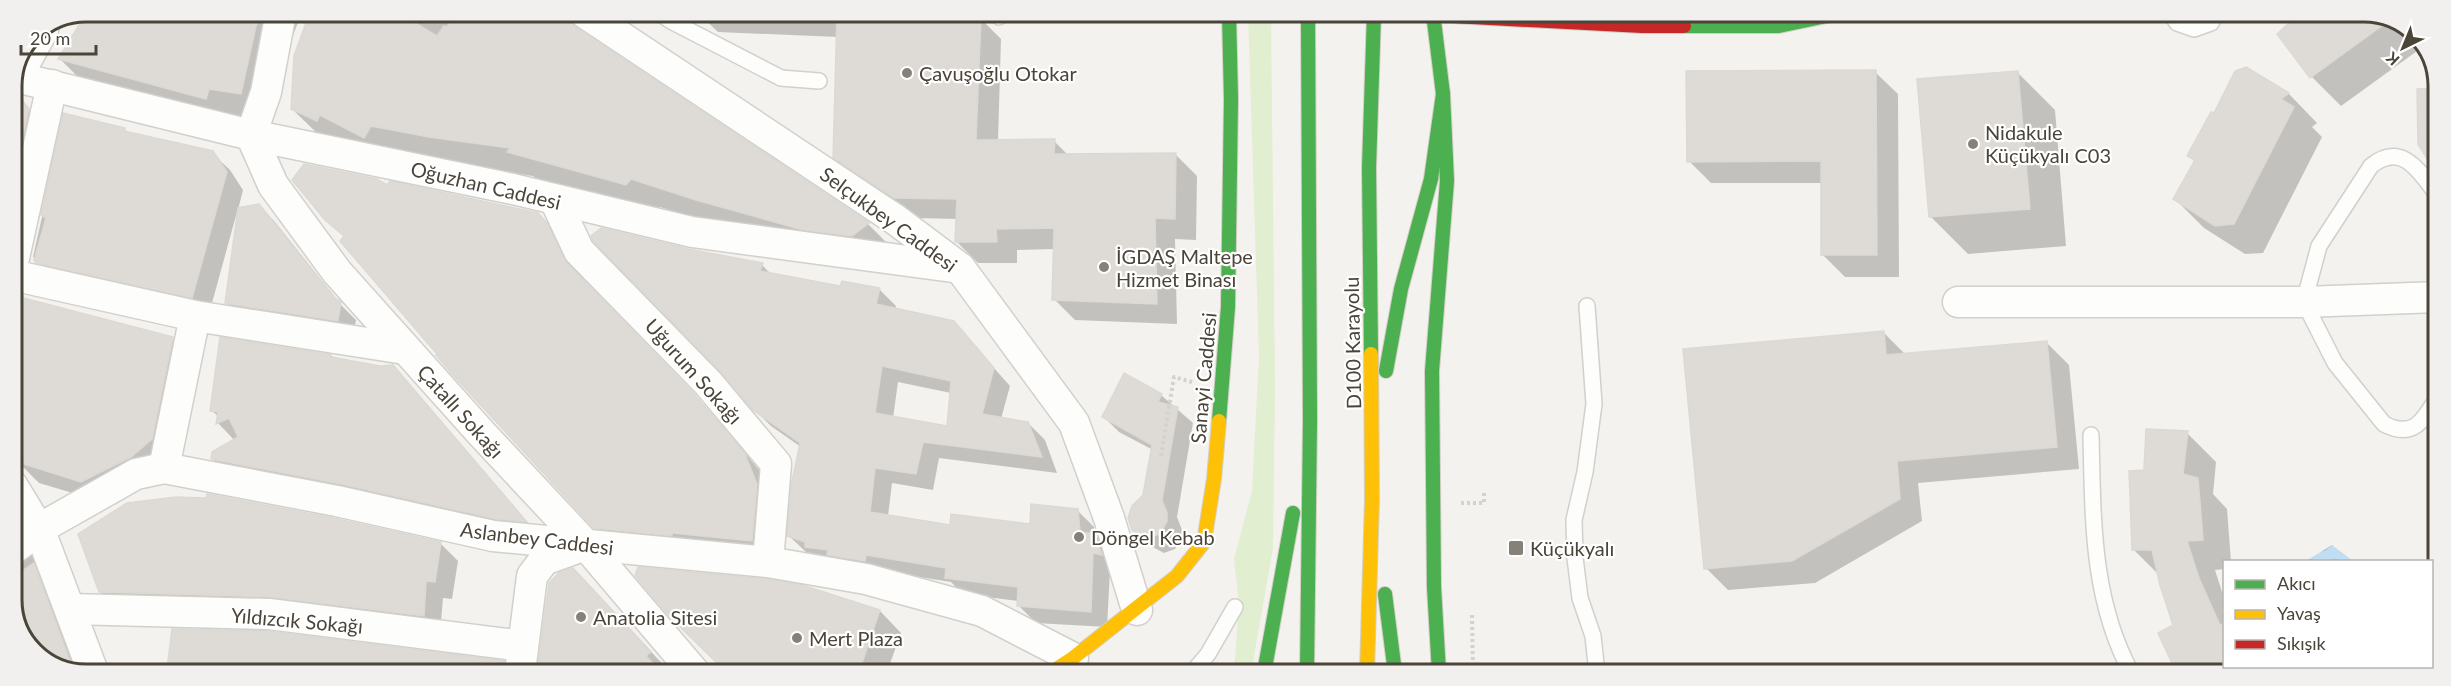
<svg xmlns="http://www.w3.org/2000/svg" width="2451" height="686" font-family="Lato,sans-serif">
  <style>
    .grass { fill: #e1eecf }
    .water { fill: url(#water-waves) }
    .shadow { fill: #0003; fill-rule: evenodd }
    .building { fill: #dedbd6; stroke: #dcd9d4; stroke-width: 1.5; fill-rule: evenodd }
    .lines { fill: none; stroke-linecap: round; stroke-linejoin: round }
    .lane-casing { stroke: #d2d0cb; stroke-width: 18 }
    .street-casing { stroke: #d2d0cb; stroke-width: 33 }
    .fast-casing { stroke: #d3cfc5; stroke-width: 16 }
    .slow-casing { stroke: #d3cfc5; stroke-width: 16 }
    .jam-casing { stroke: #d3cfc5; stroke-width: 16 }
    .path { stroke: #d3d2cc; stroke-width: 4; stroke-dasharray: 3 3; stroke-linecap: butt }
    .lane { stroke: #fdfdfc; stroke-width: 15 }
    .street { stroke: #fdfdfc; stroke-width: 30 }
    .fast { stroke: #4caf50; stroke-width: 14 }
    .slow { stroke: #ffc107; stroke-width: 14 }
    .jam { stroke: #c62828; stroke-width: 14 }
    .poi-dot { fill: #868178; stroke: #fff; stroke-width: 2 }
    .labels { text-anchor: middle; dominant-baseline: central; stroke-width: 4.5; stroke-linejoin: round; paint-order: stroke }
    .poi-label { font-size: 20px; fill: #4b4439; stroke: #fff; text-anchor: start }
    .street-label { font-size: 20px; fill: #4b4439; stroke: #fff }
    .rim { fill: none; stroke: #4b4439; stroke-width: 3 }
  </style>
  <defs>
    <pattern id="water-waves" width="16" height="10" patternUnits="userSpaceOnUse" patternTransform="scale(1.5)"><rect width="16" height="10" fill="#c0ddf1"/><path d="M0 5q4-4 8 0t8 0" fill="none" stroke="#a6bfcf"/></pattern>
  </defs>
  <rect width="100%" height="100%" fill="#f4f2ee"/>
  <path class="grass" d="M1248,13H1271L1275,387L1273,548L1251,673H1231L1235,659L1239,605L1234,559L1252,491L1259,356Z"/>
  <path class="water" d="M2332,545L2353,561H2306Z"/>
  <g class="shadow">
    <path d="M88,12H302L285,56L270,123L89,88L60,59Z"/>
    <path d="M312,12L559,13L586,36L868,224L897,253L727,229L660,207L656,213L538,181L533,176L460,166L322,138L292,109Z"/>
    <path d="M698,13H952V17L980,18L1001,39L998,141H1054L1069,156L1175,154L1197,176L1196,240L1175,239L1177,324L1075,320L1054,299L1055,249L1017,250V263H978L957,242L958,219L916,218L856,178L835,157L838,37L718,32Z"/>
    <path d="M2383,14L2421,38L2424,46L2341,106L2312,77Z"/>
    <path d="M2246,68L2289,94L2317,123L2312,127L2322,137L2263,253L2245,254L2204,228L2175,199L2195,162L2189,156L2236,73Z"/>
    <path d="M1875,72L1898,94L1899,277H1845L1823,255L1822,183H1711L1689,161Z"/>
    <path d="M2018,73L2055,110L2066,246L1968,254L1930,216Z"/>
    <path d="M12,103L25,106L46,127L15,285V298L172,338L193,359L172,460L103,502L39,483L18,462L12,444Z"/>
    <path d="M65,115L124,129L129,134L212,153L230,170L243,190L238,210L259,206L275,222L342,306L356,320L353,336L243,319L227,303L239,213L237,212L209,314L55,279L33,257Z"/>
    <path d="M387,187L537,214L565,243L585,283L713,415L761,472L770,559L614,546L439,354L345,237L326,219Z"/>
    <path d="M688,250L762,265L772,275L841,288L880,290L896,306L895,310L953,322L1010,386L1001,419L1028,423L1045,440L1057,473L939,458L933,490L892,483L888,516L951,526H1032L1077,510L1094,527L1095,535L1111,551L1107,627L1036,623L1019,606V601L963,594L951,582L882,571L806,552L789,536L801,447L771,426L754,409ZM898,382L951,393L948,428L893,418Z"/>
    <path d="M1883,332L1906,355L2047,343L2069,365L2079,469L1918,483L1922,521L1815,583L1728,590L1706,568Z"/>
    <path d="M331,356L408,383L540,537L229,475L213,459L235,441L218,423L219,417L212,411Z"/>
    <path d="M1161,395L1193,423L1177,517L1182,530V537L1175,549L1164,553L1149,545L1133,529L1145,496L1153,450L1119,432L1103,416Z"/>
    <path d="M2187,433L2216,462L2213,494L2227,509L2231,562H2224V569L2215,570L2224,598V666H2264L2268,674H2178L2175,625L2159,575L2134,550L2145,472Z"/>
    <path d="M207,500L440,543L458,561L452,599L443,598L440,633L118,609L100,592Z"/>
    <path d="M12,505L45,555L33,565L53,585L86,672H68L30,648L12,605Z"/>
    <path d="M573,569L599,596L670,672H539L550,583Z"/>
    <path d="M880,611L901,633L887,672H723L718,666V663Z"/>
  </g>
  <g class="building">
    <path d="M87,12H262L256,26L241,94L209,89L206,99L58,59Z"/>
    <path d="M310,12H397L437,36L444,26L447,27L454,12L562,13L569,17L575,27L869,223L852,236L803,230L696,200L631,179L626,185L507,152L510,148L429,137L371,126L364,138L320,115L317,121L291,109L294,56Z"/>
    <path d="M837,13H931L981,17L976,140L1055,139L1054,154L1176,153L1175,219L1155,218L1157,304L1052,300L1054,228L996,229L997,242H955L957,199L894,198L833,158Z"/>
    <path d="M2299,14H2383L2391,19L2310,78L2277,34Z"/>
    <path d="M2246,67L2289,93L2281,99L2294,107L2234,224L2215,226L2173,199L2195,160L2187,156L2211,112L2214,113L2235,71Z"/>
    <path d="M1876,70L1877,255H1821V161L1687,162L1686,71Z"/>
    <path d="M2018,71L2030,209L1929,217L1917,79Z"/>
    <path d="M2439,88L2438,165V176L2418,144L2417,89Z"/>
    <path d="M12,94L18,95L29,109L12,186Z"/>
    <path d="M63,113L125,128L124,131L213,151L227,172L192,298L36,263L34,260L46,218L41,215Z"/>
    <path d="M304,164L377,179L387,185L390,181L538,213L547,223L567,263L695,395L744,452L757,484L752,541L672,533V536L594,528L452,374L436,355L437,354L340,241L344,236L325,220L292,180Z"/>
    <path d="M259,204L334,297L341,302L338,321L225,303L238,208Z"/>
    <path d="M601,228L688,249L763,263L760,271L840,286L842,281L880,288L876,304L954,321L994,368L982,414L1028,422L1042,457L923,442L916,474L875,468L870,512L950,525L951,514L1030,524L1031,504L1078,509L1080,533H1094L1102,555L1093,553L1091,612L1017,606L1018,587L945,578L946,568L866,555L865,561L827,555L828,550L805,547V542L787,536L792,481L800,443L753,410L720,371L593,241L591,236ZM882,366L951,381L947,426L875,413Z"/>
    <path d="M12,295L173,337L152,439L131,457L81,482L17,462L12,449Z"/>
    <path d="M1884,331L1886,355L2047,341L2057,447L1897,461L1900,499L1792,561L1704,569L1683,349Z"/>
    <path d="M220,337L331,355V357L380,366L393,365L527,522L496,519L341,484L211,459L212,452L238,437L229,418L216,424L218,412L210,411Z"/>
    <path d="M1124,373L1162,394L1158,402L1178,407L1162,500L1167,513V521L1160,534L1148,538L1142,537L1132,530L1128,518L1132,506L1143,495L1152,445L1102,417Z"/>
    <path d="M2146,429L2188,431L2183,474L2198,478L2203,540L2187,541L2199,578L2220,625L2224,624V674H2177L2158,633L2173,625L2160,585L2152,550H2132L2129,471L2144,470Z"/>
    <path d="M207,494L333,518L441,542L435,582L426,581L424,616L270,597L99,592L78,534L127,503L176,497L206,498Z"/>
    <path d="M34,563L74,672H68L30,648L12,605V578Z"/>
    <path d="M638,567L766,579L802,585L880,610L859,672H715L717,663L673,620L642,584L635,575Z"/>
    <path d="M573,568L651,652L646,656L661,672H537L549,583L559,573Z"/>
    <path d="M172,629L268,631L504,661L503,672H170V669H167Z"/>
  </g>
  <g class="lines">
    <defs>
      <g id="lane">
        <path d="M659,13L671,21L781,78L819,81"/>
        <path d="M2171,14L2177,23L2194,29L2211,23L2216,14"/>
        <path d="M999,17V13"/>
        <path d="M1587,306L1594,404L1585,472L1574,520L1575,558L1580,598L1593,636L1597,673"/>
        <path d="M2437,398C2423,421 2413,439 2384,424L2335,363L2304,302L2319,246L2371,166C2403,140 2421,174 2438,196"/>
        <path d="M2091,435C2093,516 2091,600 2132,674"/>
        <path d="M1192,673L1208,654L1235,607"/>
      </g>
      <g id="street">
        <path d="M281,12L266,92L251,135L273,185L337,272L482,434L586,545L694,672"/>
        <path d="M585,13L896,220L960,268L1074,423L1109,518L1137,610"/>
        <path d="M16,77L251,135L513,189L692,232L960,268"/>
        <path d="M17,77L43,30"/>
        <path d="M555,200L579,251L708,383L776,464L768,562"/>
        <path d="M12,267L52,85"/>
        <path d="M12,275L195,316"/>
        <path d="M1958,302H2304L2438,297"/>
        <path d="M164,468L195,316L405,349"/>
        <path d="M12,485L40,531L93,672"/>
        <path d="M12,550L46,525L136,474L164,468L337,501L493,536L768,562L866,579L982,611L1073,658"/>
        <path d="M70,609L269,614L523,646"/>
        <path d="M520,672L532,576L544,560L580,547"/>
      </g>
      <g id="fast">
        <path d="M1433,13L1443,94L1447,181L1432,371L1434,587L1439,673"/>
        <path d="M1684,26H1779L1836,14"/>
        <path d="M1371,354L1369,168L1374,13"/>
        <path d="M1386,371L1401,289L1431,179L1443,94"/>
        <path d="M1219,421L1228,307L1231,99L1229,13"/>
        <path d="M1385,594L1395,673"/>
        <path d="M1264,673L1293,513"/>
        <path d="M1307,673L1310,420L1308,13"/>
      </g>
      <g id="slow">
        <path d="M1050,673L1073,658L1177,576L1204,542L1214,479L1219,421"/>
        <path d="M1367,673L1372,499L1371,354"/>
      </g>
      <path id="jam" d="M1434,15L1642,26H1684"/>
    </defs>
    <use href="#lane" class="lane-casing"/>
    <use href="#street" class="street-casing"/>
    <use href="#fast" class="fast-casing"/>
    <use href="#slow" class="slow-casing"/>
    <use href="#jam" class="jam-casing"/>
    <g class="path">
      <path d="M1161,456L1174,377L1192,382"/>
      <path d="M1461,503H1484V492"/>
      <path d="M1472,615L1473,673"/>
    </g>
    <use href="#lane" class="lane"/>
    <use href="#street" class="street"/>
    <use href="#fast" class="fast"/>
    <use href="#slow" class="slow"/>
    <use href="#jam" class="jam"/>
  </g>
  <g class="poi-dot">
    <circle cx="907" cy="73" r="6"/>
    <circle cx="1973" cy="144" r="6"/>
    <circle cx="1104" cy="267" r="6"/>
    <circle cx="1079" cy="537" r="6"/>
    <rect x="1508" y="540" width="16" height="16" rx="3"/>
    <circle cx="581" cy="617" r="6"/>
    <circle cx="797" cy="638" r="6"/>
  </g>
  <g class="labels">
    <g class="poi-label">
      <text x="919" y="73">Çavuşoğlu Otokar</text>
      <text x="1985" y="132">Nidakule<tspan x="1985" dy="23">Küçükyalı C03</tspan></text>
      <text x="1116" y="256">İGDAŞ Maltepe<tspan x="1116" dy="23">Hizmet Binası</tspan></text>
      <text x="1091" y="537">Döngel Kebab</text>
      <text x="1530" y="548">Küçükyalı</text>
      <text x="593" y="617">Anatolia Sitesi</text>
      <text x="809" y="638">Mert Plaza</text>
    </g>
    <g class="street-label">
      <text transform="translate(486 185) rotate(13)">Oğuzhan Caddesi</text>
      <text transform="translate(889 219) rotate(36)">Selçukbey Caddesi</text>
      <text transform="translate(1352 343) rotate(-91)">D100 Karayolu</text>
      <text transform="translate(694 371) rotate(48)">Uğurum Sokağı</text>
      <text transform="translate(1203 378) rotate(-85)">Sanayi Caddesi</text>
      <text transform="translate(461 411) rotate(48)">Çatallı Sokağı</text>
      <text transform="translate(537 538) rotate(7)">Aslanbey Caddesi</text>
      <text transform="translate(297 620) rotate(5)">Yıldızcık Sokağı</text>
    </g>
  </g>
  <path d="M0 0H2451V686H0ZM86 22H2364A64 64 0 0 1 2428 86V600A64 64 0 0 1 2364 664H86A64 64 0 0 1 22 600V86A64 64 0 0 1 86 22Z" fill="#f1f0ef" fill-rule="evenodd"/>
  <path class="rim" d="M86 22H2364A64 64 0 0 1 2428 86V600A64 64 0 0 1 2364 664H86A64 64 0 0 1 22 600V86A64 64 0 0 1 86 22Z"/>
  <rect x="2223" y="560" width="210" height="108" fill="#ffffff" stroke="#b7b4b0" stroke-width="1.5"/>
  <rect x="2235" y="580" width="30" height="9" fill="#4caf50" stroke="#b7b4b0" stroke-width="1.5"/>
  <text x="2277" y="590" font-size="18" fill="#4b4439">Akıcı</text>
  <rect x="2235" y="610" width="30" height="9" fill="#ffc107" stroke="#b7b4b0" stroke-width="1.5"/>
  <text x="2277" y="620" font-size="18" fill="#4b4439">Yavaş</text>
  <rect x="2235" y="640" width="30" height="9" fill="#c62828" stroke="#b7b4b0" stroke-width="1.5"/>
  <text x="2277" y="650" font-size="18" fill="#4b4439">Sıkışık</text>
  <g transform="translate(2403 48) rotate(223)" stroke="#ffffff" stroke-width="4.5" paint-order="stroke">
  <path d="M0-4.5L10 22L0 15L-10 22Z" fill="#4b4439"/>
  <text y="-9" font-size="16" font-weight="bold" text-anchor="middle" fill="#4b4439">K</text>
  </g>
  <path d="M21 45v9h75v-9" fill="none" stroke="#4b4439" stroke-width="3"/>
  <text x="30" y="45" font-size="18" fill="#4b4439" stroke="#ffffff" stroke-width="4.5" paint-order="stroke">20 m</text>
</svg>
